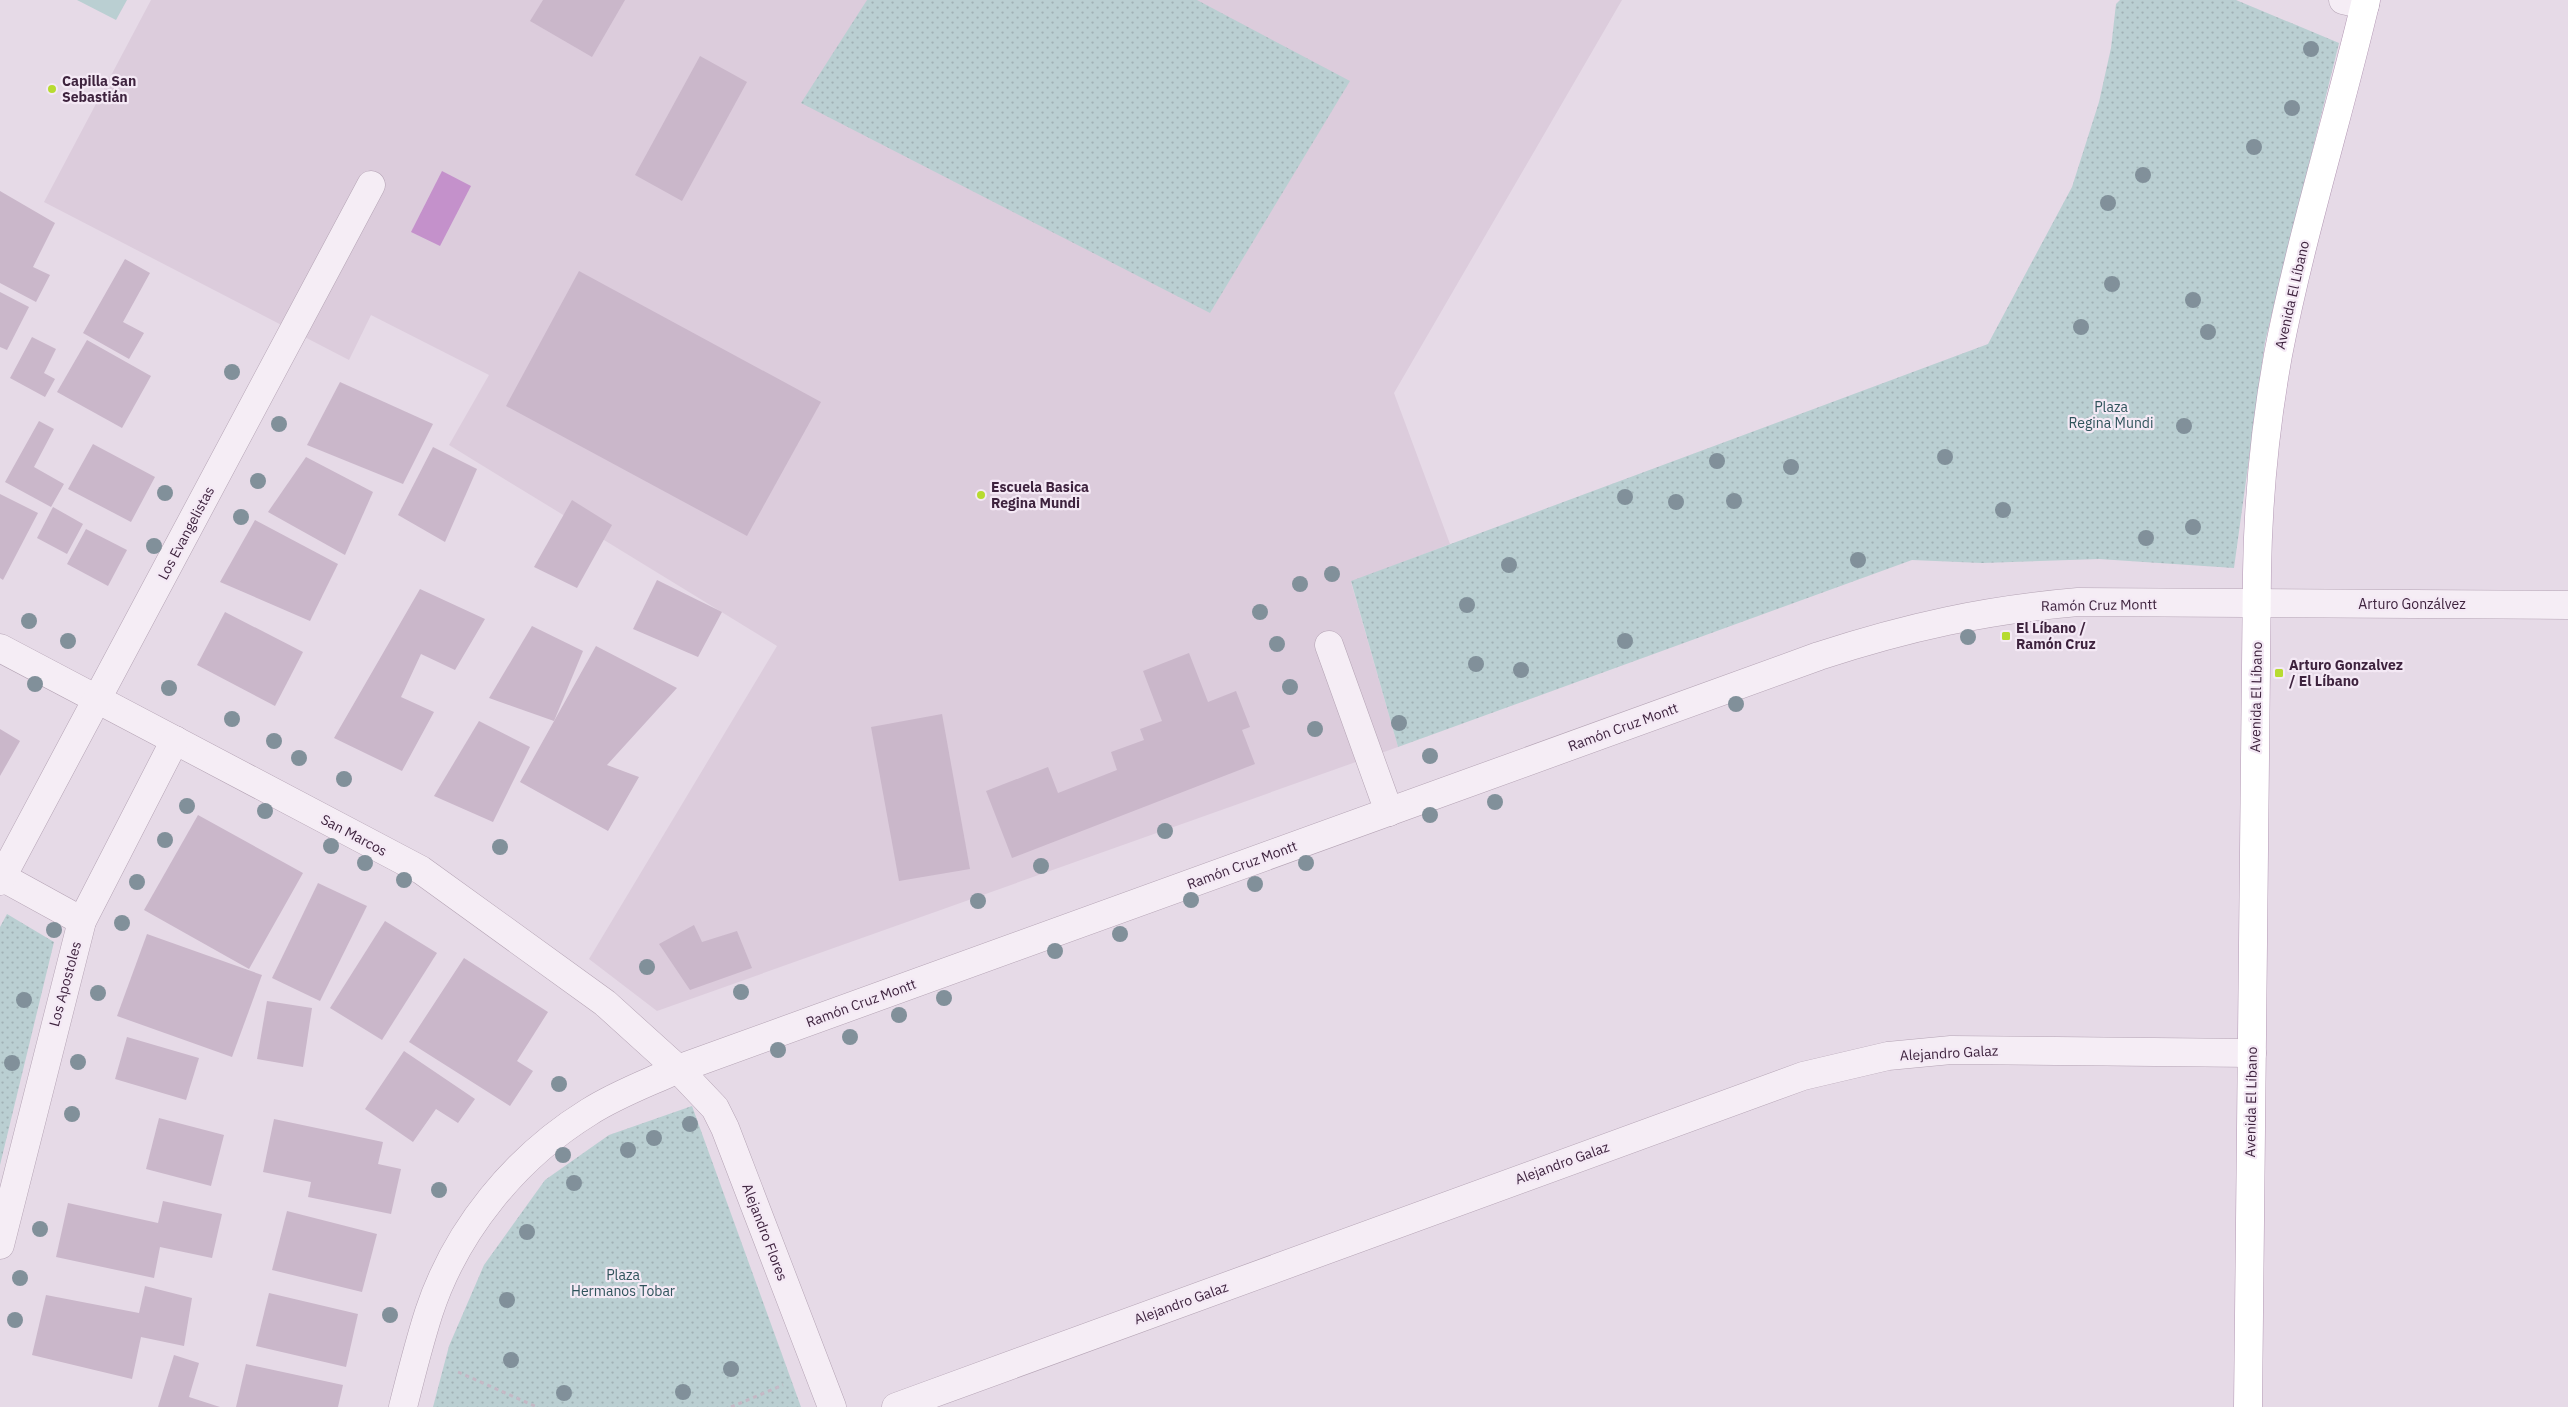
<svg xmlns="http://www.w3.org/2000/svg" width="2568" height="1407" font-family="'IBM Plex Sans',sans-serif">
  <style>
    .built { fill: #dcccdc }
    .grass { fill: url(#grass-dots) }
    .pitch { fill: #bacfd2 }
    .water { fill: #c491cb }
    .building { fill: #cab7ca }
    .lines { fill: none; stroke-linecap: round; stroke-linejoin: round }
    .minor-casing { stroke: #b4a3b4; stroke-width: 29 }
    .major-casing { stroke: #b398b4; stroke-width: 29 }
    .path { stroke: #c5b8c5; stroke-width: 3; stroke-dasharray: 4 4; stroke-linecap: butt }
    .minor { stroke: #f5edf5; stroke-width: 28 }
    .major { stroke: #fff; stroke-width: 28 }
    .tree { fill: #81909a }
    .poi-dot { fill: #b7db30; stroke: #f4e9f5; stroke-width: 2 }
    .labels { text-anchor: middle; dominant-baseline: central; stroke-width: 4.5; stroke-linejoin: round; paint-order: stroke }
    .poi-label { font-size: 14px; font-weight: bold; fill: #3e233e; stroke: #f4e9f5; text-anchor: start }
    .street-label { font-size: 14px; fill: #3e233e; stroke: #f4e9f5 }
    .park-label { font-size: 14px; fill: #2f535b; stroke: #f4e9f5 }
  </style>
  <defs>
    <pattern id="grass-dots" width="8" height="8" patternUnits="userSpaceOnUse" patternTransform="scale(1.25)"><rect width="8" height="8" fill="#bacfd2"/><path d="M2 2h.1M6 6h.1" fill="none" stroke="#a1b1b5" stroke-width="1.8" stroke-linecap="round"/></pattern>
  </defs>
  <rect width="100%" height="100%" fill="#e6dae7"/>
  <path class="built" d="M151,0H1622L1394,393L1450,544L1351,582L1398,747L657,1011L589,959L777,646L449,445L489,375L371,315L349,360L44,202Z"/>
  <g class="grass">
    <path d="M867,0H1197L1350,81L1210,313L801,103Z"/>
    <path d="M2120,0H2236L2339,43L2265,342L2234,568L2099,559L1982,563L1912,560L1398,747L1351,581L1988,344L2072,187L2099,102L2111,48L2116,4Z"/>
    <path d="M7,914L54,942L0,1165V927Z"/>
    <path d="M692,1106L801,1407H433L449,1346L484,1265L545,1180L609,1135Z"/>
  </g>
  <path class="pitch" d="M77,0H127L116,20Z"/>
  <path class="water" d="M442,171L471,186L440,246L411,232Z"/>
  <g class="building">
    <path d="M543,0H625L592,57L530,21Z"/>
    <path d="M700,56L747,82L682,201L635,175Z"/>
    <path d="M0,191L55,223L33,267L50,275L36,302L0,283Z"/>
    <path d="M125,259L150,273L123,322L144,333L129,359L83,333Z"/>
    <path d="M579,271L821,402L747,536L506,406Z"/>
    <path d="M0,292L29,307L7,350L0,347Z"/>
    <path d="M32,337L56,349L44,373L55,379L45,397L10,378Z"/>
    <path d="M87,340L151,376L122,428L57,392Z"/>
    <path d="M340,382L433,424L403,484L307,445Z"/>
    <path d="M39,421L54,429L34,467L64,484L51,507L5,482Z"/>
    <path d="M93,444L155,477L131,522L68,489Z"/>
    <path d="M433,447L477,469L445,542L398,515Z"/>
    <path d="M306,457L373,492L345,555L268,512Z"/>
    <path d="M0,494L38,513L3,580L0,578Z"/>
    <path d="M572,500L612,525L577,588L534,567Z"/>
    <path d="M53,507L83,524L67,554L37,538Z"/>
    <path d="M255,520L338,564L310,621L220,582Z"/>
    <path d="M86,529L127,550L108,586L67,564Z"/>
    <path d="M657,580L722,612L698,657L633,629Z"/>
    <path d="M420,589L485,619L455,670L421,654L401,697L434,712L402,771L334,738Z"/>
    <path d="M225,612L303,652L275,706L197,665Z"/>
    <path d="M532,626L583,651L554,721L489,698Z"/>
    <path d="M596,646L677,688L607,765L639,777L608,831L520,782Z"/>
    <path d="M1189,653L1208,702L1236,691L1250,727L1242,730L1255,764L1012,858L986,791L1048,767L1058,793L1117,770L1111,752L1144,740L1140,729L1162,721L1143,671Z"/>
    <path d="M942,714L970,869L899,881L871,727Z"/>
    <path d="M479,721L530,747L493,822L434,796Z"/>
    <path d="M0,729L20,741L0,776Z"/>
    <path d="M198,815L303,873L249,969L144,910Z"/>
    <path d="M318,883L367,906L320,1001L272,978Z"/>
    <path d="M385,921L437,953L382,1040L330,1008Z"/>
    <path d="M694,925L702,942L737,931L752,968L690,990L659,944Z"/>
    <path d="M147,934L262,975L232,1057L117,1016Z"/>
    <path d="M464,958L548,1012L517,1061L533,1071L510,1106L409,1042Z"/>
    <path d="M267,1001L312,1008L303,1067L257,1059Z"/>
    <path d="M127,1037L199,1058L186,1100L115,1079Z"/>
    <path d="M404,1051L475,1099L458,1123L436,1109L413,1142L365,1109Z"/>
    <path d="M159,1118L224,1135L211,1186L146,1169Z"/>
    <path d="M274,1119L383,1142L378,1164L401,1169L391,1214L308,1197L311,1182L263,1172Z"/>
    <path d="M163,1201L222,1214L212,1258L160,1247L154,1278L56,1257L68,1203L158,1223Z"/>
    <path d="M287,1211L377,1234L362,1292L272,1270Z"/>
    <path d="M145,1286L192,1298L184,1346L141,1337L132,1379L32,1355L46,1295L139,1313Z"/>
    <path d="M269,1293L358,1314L346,1367L256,1346Z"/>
    <path d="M174,1355L199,1363L189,1397L220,1407H158Z"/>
    <path d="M246,1364L343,1385L338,1407H236Z"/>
  </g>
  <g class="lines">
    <defs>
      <g id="minor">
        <path d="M2343,0L2365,5"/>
        <path d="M1329,645L1389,812"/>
        <path d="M0,648L421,870L605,1003L678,1069L715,1108L725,1128L832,1407"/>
        <path d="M2,877L82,921"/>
        <path d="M0,881L371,185"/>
        <path d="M0,1245L82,921L175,740"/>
        <path d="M403,1407C411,1375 419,1343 429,1312C456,1230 516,1157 589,1112C617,1094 648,1083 678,1069L1819,656C1908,627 1985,610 2078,602L2568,605"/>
        <path d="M896,1407L1803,1076L1888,1056L1951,1050L2252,1053"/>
      </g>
      <path id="major" d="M2248,1407L2257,573C2258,500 2265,427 2278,355C2301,236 2338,119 2366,0"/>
    </defs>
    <use href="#minor" class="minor-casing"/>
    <use href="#major" class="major-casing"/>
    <g class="path">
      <path d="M458,1372L537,1407"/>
      <path d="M731,1407L783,1385"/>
    </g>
    <use href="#minor" class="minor"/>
    <use href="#major" class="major"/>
  </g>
  <g class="tree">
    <circle cx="2311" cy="49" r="8"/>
    <circle cx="2292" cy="108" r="8"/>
    <circle cx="2254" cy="147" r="8"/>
    <circle cx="2143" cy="175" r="8"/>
    <circle cx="2108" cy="203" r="8"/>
    <circle cx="2112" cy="284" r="8"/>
    <circle cx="2193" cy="300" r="8"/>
    <circle cx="2081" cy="327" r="8"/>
    <circle cx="2208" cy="332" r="8"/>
    <circle cx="232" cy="372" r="8"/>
    <circle cx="279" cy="424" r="8"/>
    <circle cx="2184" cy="426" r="8"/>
    <circle cx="1945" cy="457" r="8"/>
    <circle cx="1717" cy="461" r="8"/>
    <circle cx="1791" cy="467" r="8"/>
    <circle cx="258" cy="481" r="8"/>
    <circle cx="165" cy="493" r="8"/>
    <circle cx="1625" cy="497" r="8"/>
    <circle cx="1734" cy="501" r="8"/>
    <circle cx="1676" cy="502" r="8"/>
    <circle cx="2003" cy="510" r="8"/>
    <circle cx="241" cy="517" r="8"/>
    <circle cx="2193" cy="527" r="8"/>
    <circle cx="2146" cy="538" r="8"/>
    <circle cx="154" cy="546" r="8"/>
    <circle cx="1858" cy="560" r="8"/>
    <circle cx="1509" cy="565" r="8"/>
    <circle cx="1332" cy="574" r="8"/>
    <circle cx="1300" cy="584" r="8"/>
    <circle cx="1467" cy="605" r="8"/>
    <circle cx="1260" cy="612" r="8"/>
    <circle cx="29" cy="621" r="8"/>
    <circle cx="1968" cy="637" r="8"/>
    <circle cx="68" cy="641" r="8"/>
    <circle cx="1625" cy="641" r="8"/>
    <circle cx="1277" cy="644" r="8"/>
    <circle cx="1476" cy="664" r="8"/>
    <circle cx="1521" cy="670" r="8"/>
    <circle cx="35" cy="684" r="8"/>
    <circle cx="1290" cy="687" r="8"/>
    <circle cx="169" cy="688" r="8"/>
    <circle cx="1736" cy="704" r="8"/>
    <circle cx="232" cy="719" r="8"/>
    <circle cx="1399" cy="723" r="8"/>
    <circle cx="1315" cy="729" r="8"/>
    <circle cx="274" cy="741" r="8"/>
    <circle cx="1430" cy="756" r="8"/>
    <circle cx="299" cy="758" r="8"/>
    <circle cx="344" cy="779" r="8"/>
    <circle cx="1495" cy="802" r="8"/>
    <circle cx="187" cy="806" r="8"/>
    <circle cx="265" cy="811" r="8"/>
    <circle cx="1430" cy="815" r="8"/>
    <circle cx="1165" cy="831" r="8"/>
    <circle cx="165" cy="840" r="8"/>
    <circle cx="331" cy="846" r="8"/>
    <circle cx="500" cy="847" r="8"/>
    <circle cx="365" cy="863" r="8"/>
    <circle cx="1306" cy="863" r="8"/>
    <circle cx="1041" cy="866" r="8"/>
    <circle cx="404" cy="880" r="8"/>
    <circle cx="137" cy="882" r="8"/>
    <circle cx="1255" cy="884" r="8"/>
    <circle cx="1191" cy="900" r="8"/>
    <circle cx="978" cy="901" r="8"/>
    <circle cx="122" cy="923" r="8"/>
    <circle cx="54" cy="930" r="8"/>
    <circle cx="1120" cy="934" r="8"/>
    <circle cx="1055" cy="951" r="8"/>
    <circle cx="647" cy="967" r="8"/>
    <circle cx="741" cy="992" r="8"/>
    <circle cx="98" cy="993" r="8"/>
    <circle cx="944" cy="998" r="8"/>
    <circle cx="24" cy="1000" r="8"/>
    <circle cx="899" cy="1015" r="8"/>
    <circle cx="850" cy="1037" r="8"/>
    <circle cx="778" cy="1050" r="8"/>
    <circle cx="78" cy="1062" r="8"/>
    <circle cx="12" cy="1063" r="8"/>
    <circle cx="559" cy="1084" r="8"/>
    <circle cx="72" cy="1114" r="8"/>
    <circle cx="690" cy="1124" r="8"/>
    <circle cx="654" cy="1138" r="8"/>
    <circle cx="628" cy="1150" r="8"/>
    <circle cx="563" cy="1155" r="8"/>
    <circle cx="574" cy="1183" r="8"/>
    <circle cx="439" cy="1190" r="8"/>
    <circle cx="40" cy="1229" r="8"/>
    <circle cx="527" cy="1232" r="8"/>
    <circle cx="20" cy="1278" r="8"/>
    <circle cx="507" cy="1300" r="8"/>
    <circle cx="390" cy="1315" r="8"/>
    <circle cx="15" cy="1320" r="8"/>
    <circle cx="511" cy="1360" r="8"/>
    <circle cx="731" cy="1369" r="8"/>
    <circle cx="683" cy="1392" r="8"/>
    <circle cx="564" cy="1393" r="8"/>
  </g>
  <g class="poi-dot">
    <circle cx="52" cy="89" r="5"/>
    <circle cx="981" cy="495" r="5"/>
    <rect x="2001" y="631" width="10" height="10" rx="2.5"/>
    <rect x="2274" y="668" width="10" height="10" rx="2.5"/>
  </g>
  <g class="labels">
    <g class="poi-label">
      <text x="62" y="81">Capilla San<tspan x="62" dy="16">Sebastián</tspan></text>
      <text x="991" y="487">Escuela Basica<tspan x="991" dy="16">Regina Mundi</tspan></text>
      <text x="2016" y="628">El Líbano /<tspan x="2016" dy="16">Ramón Cruz</tspan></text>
      <text x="2289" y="665">Arturo Gonzalvez<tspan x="2289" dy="16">/ El Líbano</tspan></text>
    </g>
    <g class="street-label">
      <text transform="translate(2292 295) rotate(-77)">Avenida El Líbano</text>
      <text transform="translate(186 533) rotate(-62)">Los Evangelistas</text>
      <text x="2412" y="604">Arturo Gonzálvez</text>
      <text transform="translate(2099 605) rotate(-1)">Ramón Cruz Montt</text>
      <text transform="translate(2256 697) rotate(-89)">Avenida El Líbano</text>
      <text transform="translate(1623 727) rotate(-20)">Ramón Cruz Montt</text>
      <text transform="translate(354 835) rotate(28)">San Marcos</text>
      <text transform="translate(1242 865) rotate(-20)">Ramón Cruz Montt</text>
      <text transform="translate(65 984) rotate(-75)">Los Apostoles</text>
      <text transform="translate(861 1003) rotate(-20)">Ramón Cruz Montt</text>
      <text transform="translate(1949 1053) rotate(-3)">Alejandro Galaz</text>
      <text transform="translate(2251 1102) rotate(-89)">Avenida El Líbano</text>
      <text transform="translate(1562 1163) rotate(-20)">Alejandro Galaz</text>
      <text transform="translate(765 1232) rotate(69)">Alejandro Flores</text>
      <text transform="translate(1181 1303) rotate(-20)">Alejandro Galaz</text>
    </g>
    <g class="park-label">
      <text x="2111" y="407">Plaza<tspan x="2111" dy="16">Regina Mundi</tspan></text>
      <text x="623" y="1275">Plaza<tspan x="623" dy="16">Hermanos Tobar</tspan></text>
    </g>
  </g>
</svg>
